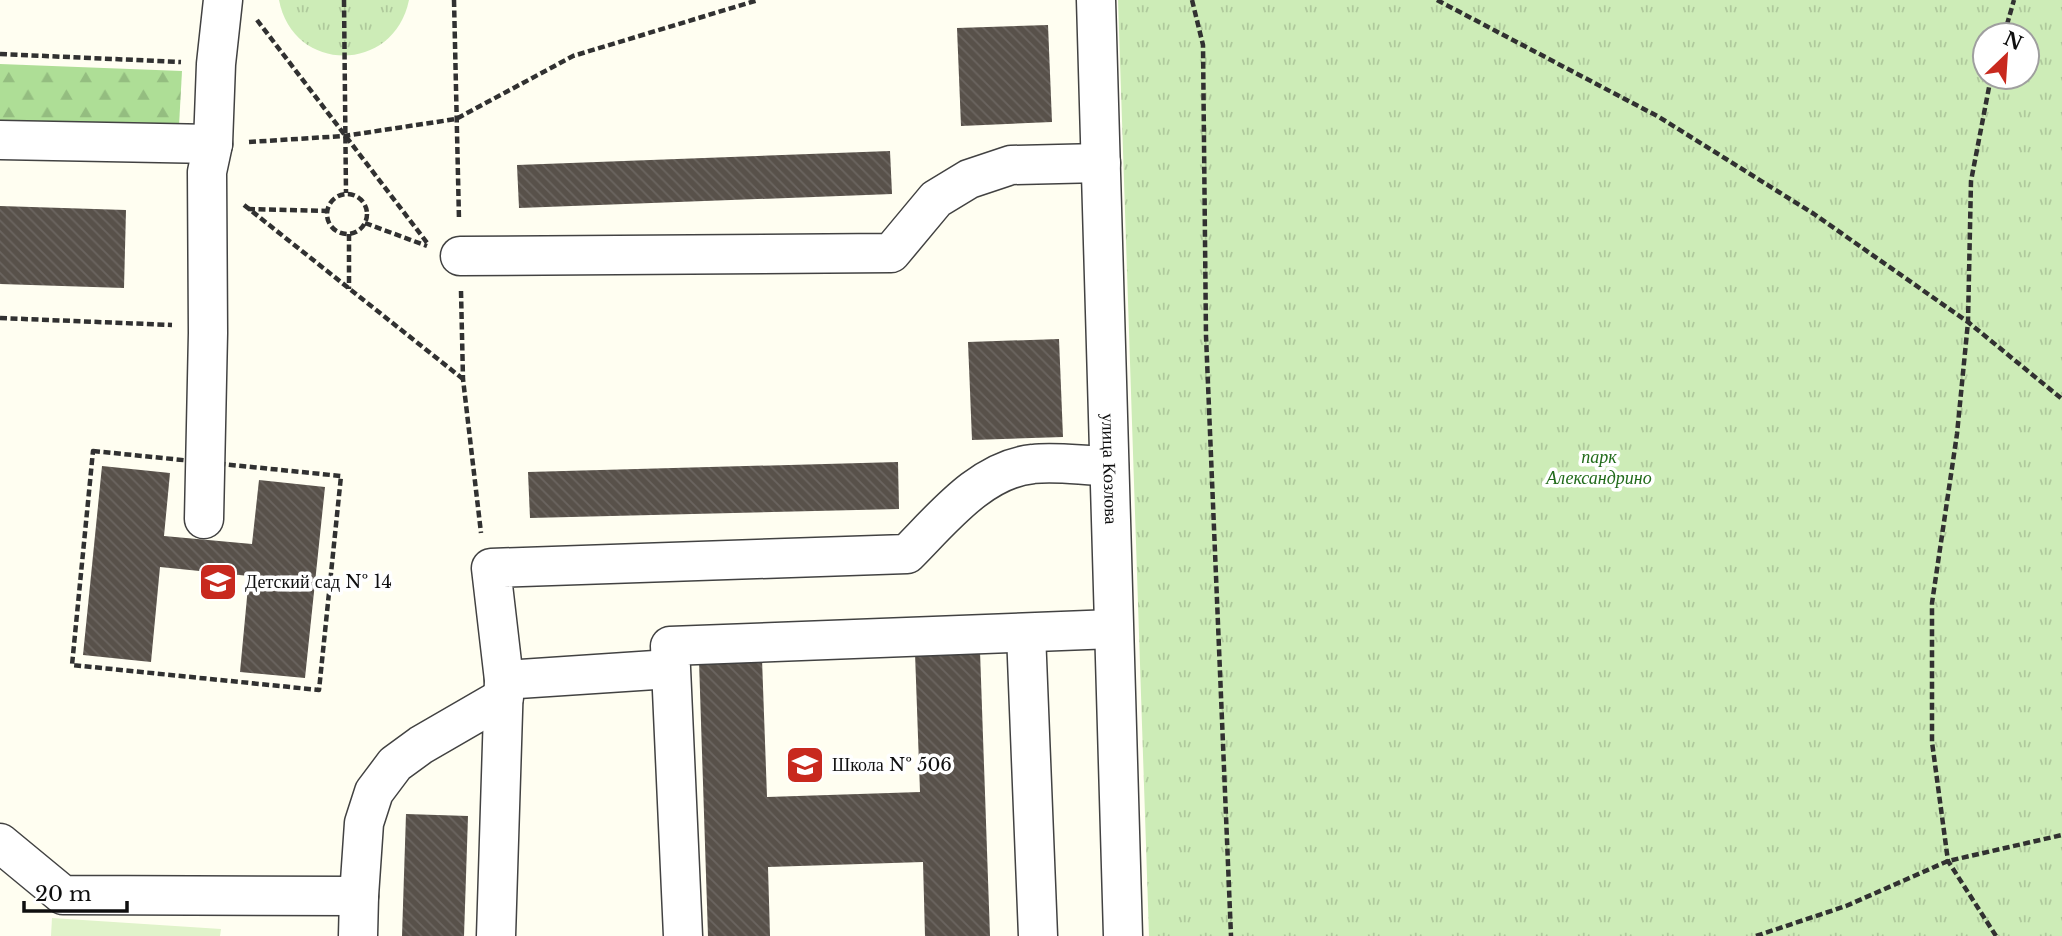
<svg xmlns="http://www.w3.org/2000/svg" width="2062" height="936" font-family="'Libre Baskerville',serif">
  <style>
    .forest { fill: url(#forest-firs) }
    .park { fill: url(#park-tufts); fill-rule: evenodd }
    .pitch { fill: #e0f3ca }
    .building { fill: url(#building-back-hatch) }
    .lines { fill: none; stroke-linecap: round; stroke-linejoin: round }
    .minor-casing { stroke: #424242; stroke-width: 41 }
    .path { stroke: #313131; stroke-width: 4.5; stroke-dasharray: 7 3.5; stroke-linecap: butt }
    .minor { stroke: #fff; stroke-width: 38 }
    .labels { text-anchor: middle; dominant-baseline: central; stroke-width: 7; stroke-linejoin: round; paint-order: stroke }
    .park-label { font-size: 18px; font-style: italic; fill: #226b1b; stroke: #fff }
    .street-label { font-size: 18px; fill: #0f0f0f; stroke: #fff }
    .poi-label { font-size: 18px; fill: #0f0f0f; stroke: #fff; text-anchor: start }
  </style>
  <defs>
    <pattern id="forest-firs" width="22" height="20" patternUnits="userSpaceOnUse" patternTransform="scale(1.75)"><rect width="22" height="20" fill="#aede96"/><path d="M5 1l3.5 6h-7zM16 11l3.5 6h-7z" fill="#94bd80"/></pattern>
    <pattern id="park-tufts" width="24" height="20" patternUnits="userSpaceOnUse" patternTransform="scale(1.75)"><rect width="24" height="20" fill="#cdecb7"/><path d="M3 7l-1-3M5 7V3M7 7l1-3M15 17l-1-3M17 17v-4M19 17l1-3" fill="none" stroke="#afc99c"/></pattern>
    <pattern id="building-back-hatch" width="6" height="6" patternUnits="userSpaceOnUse" patternTransform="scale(1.75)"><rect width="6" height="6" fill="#58514a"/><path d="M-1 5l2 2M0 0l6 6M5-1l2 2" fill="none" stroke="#6b6560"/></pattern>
  </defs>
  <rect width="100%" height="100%" fill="#fffef1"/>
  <path class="forest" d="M0,64L182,71L179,126L0,121Z"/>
  <g class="park">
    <path d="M279,0H409C394,74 293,74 279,0Z"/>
    <path d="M1118,0H2062V936H1149ZM2027,35V77H1985V35Z"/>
  </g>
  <path class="pitch" d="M52,918L221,929L220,936H51Z"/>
  <g class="building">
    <path d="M1048,25L1052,122L961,126L957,28Z"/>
    <path d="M890,151L892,194L519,208L517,165Z"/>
    <path d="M0,206L126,210L124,288L0,284Z"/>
    <path d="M1059,339L1063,437L972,440L968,342Z"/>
    <path d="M898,462L899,509L530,518L528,472Z"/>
    <path d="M102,466L170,473L164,536L252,544L259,480L325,487L305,678L240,672L249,576L160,567L151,662L83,655Z"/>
    <path d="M980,651L990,936H925L923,862L768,867L770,936H708L699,661L762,659L767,797L920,792L915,653Z"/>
    <path d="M406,814L468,816L464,936H402Z"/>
  </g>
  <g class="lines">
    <defs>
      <g id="minor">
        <path id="s1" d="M1096,0L1123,936"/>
        <path d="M0,140L213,144"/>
        <path d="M460,256L891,253L936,199L969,179L1011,165L1101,163"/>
        <path d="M204,519L208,333L207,172L213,144L216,64L223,0"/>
        <path d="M1026,633L1038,936"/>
        <path d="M504,680L670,669"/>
        <path d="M0,843L63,895L359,896L364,823L374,792L395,764L421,745L504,697"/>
        <path d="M358,936L359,896"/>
        <path d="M496,936L504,680L491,568L907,554C942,519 981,469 1033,464C1057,461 1084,466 1109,466"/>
        <path d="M683,936L670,646L1113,629"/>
      </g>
    </defs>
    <use href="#minor" class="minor-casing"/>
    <g class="path">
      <path d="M344,0L346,193"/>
      <path d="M454,0L459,220"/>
      <path d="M1192,0L1203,45L1206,336L1231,936"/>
      <path d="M1437,0L1659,117L1814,214L1968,322L2062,399"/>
      <path d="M257,20L428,244"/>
      <path d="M2004,35L2014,0"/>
      <path d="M0,54L181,62"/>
      <path d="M1991,77L1971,181L1968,322L1957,434L1932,603V742L1948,861L1996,936"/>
      <path d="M249,142L344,136L456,119L573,56L758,0"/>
      <circle cx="347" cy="214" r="20"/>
      <path d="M244,205L463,379"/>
      <path d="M248,209L327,211"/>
      <path d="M365,223L427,246"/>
      <path d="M349,234V289"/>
      <path d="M461,291L463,379L481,533"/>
      <path d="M0,318L172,325"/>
      <path d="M93,451L341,476L319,690L72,665Z"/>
      <path d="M1756,936L1846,906L1948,861L2062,835"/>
    </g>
    <use href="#minor" class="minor"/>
  </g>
  <defs>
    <symbol id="school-square" viewBox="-11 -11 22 22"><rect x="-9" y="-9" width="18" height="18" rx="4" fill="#c8291e" stroke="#fff"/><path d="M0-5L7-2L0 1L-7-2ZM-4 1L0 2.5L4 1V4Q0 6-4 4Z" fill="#fff"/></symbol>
  </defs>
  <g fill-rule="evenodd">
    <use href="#school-square" x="196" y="560" width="44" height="44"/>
    <use href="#school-square" x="783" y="743" width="44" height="44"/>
  </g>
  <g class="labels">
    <g class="park-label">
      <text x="1599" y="457">парк<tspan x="1599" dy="21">Александрино</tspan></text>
    </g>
    <g class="street-label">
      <text stroke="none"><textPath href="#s1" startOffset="469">улица Козлова</textPath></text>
    </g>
    <g class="poi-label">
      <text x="245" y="582">Детский сад № 14</text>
      <text x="832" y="765">Школа № 506</text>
    </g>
  </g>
  <g transform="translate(2006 56) rotate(25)"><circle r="33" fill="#ffffff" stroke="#9f9f9f" stroke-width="2"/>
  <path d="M0-5L12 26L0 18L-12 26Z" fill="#c8291e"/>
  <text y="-10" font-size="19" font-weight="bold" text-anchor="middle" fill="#0f0f0f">N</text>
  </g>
  <path d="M24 901v10h103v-10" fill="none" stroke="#0f0f0f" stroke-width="3.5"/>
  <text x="35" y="901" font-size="21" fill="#0f0f0f" stroke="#ffffff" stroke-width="5" paint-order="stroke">20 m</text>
</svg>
